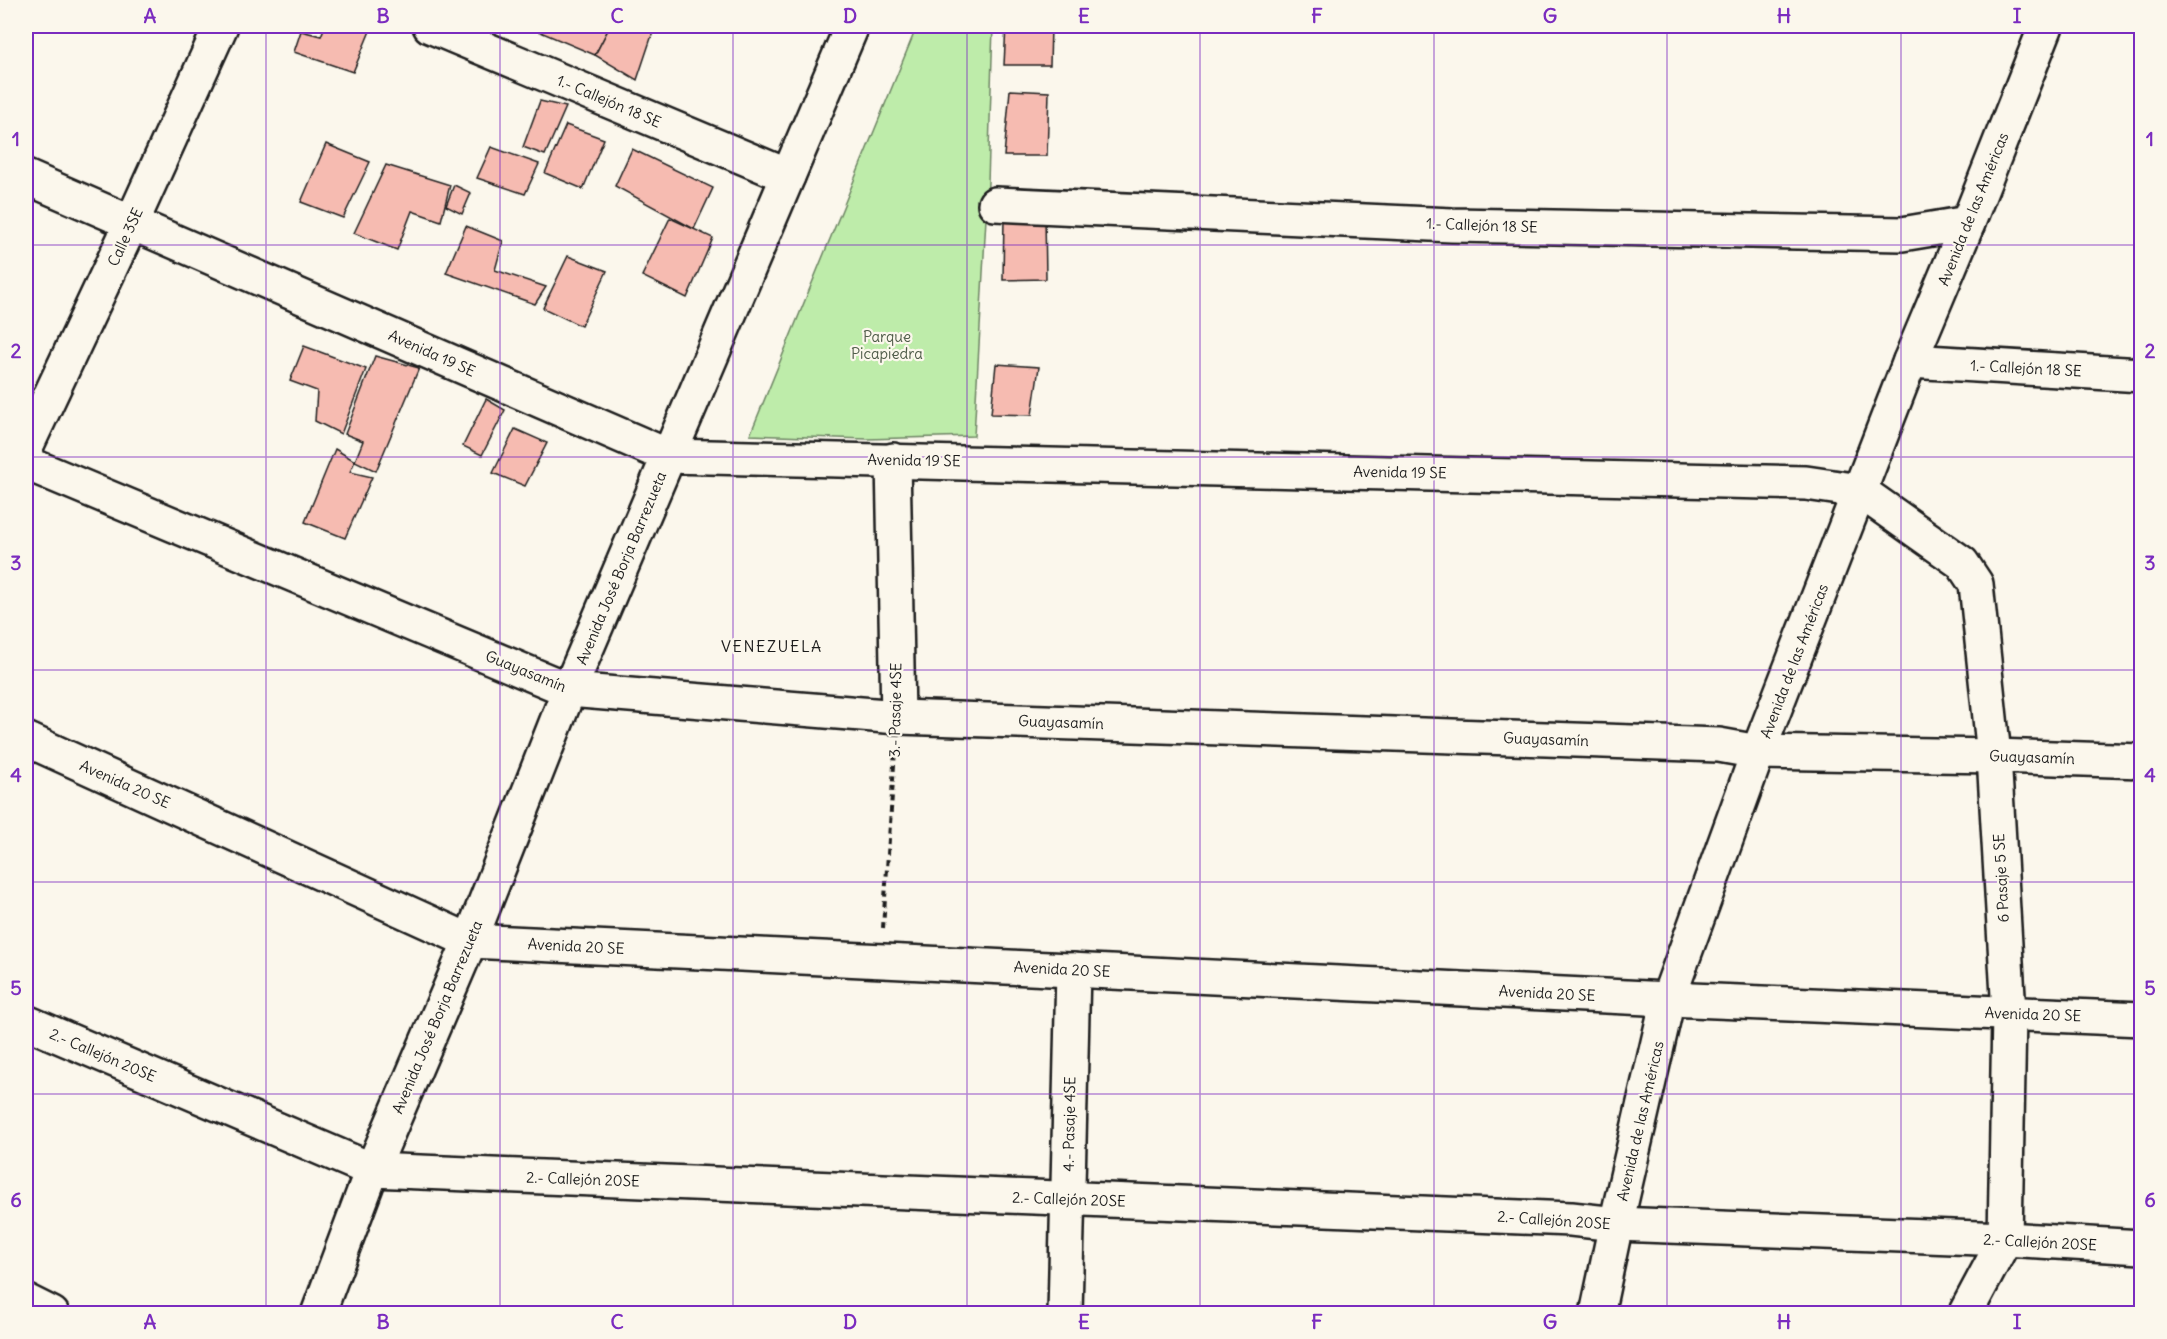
<svg xmlns="http://www.w3.org/2000/svg" width="2167" height="1339" font-family="Delius,sans-serif">
  <style>
    .green { fill: #beecaa; stroke: #6d8463; stroke-width: 1.5 }
    .building { fill: #f6bbb1; stroke: #1c1c1c; stroke-width: 1.5 }
    .lines { fill: none; stroke-linecap: round; stroke-linejoin: round }
    .street-casing { stroke: #1c1c1c; stroke-width: 38 }
    .secondary-casing { stroke: #1c1c1c; stroke-width: 38 }
    .path { stroke: #1c1c1c; stroke-width: 4; stroke-dasharray: 6 4.5; stroke-linecap: butt }
    .street { stroke: #fbf7ec; stroke-width: 33 }
    .secondary { stroke: #fbf7ec; stroke-width: 33 }
    .grid { fill: none; stroke: #7b2cbf; stroke-width: 1.5; stroke-opacity: 0.55 }
    .labels { text-anchor: middle; dominant-baseline: central; stroke-width: 4.5; stroke-linejoin: round; paint-order: stroke }
    .street-label { font-size: 15px; fill: #1c1c1c; stroke: #fbf7ec }
    .park-label { font-size: 15px; fill: #4d5a47; stroke: #fbf7ec }
    .neighbourhood-label { font-size: 16px; letter-spacing: 1.5px; fill: #1c1c1c; stroke: #fbf7ec }
    .neatline { fill: none; stroke: #7b2cbf; stroke-width: 2 }
    .grid-label { font-size: 20px; text-anchor: middle; font-weight: bold; fill: #7b2cbf }
  </style>
  <rect width="100%" height="100%" fill="#fbf7ec"/>
  <filter id="ink" filterUnits="userSpaceOnUse"><feTurbulence type="fractalNoise" baseFrequency=".0167" numOctaves="2"/><feDisplacementMap in="SourceGraphic" scale="12" xChannelSelector="R" yChannelSelector="G"/><feConvolveMatrix kernelMatrix="1 2 1 2 8 2 1 2 1" color-interpolation-filters="sRGB"/></filter>
  <g filter="url(#ink)">
    <path class="green" d="M917,26H993L988,182L974,436L867,439L750,435Z"/>
    <g class="building">
      <path d="M325,26H357L370,31L353,72L294,52L301,31L321,36Z"/>
      <path d="M541,26H610L595,55L538,31Z"/>
      <path d="M610,26H645L654,29L637,80L595,55Z"/>
      <path d="M1006,26H1051L1050,65H1004Z"/>
      <path d="M1010,90L1049,92L1047,156H1004Z"/>
      <path d="M540,101L566,107L545,155L523,147Z"/>
      <path d="M566,125L604,139L583,189L545,173Z"/>
      <path d="M326,144L370,162L343,218L301,202Z"/>
      <path d="M491,147L539,164L525,194L477,178Z"/>
      <path d="M632,149L713,188L694,229L615,186Z"/>
      <path d="M386,165L450,185L441,221L412,211L397,250L354,233Z"/>
      <path d="M454,185L471,193L462,214L446,206Z"/>
      <path d="M1004,217H1045L1046,279L1003,280Z"/>
      <path d="M670,218L713,238L687,298L642,276Z"/>
      <path d="M466,226L503,241L495,270L546,287L535,304L446,273Z"/>
      <path d="M568,256L607,271L581,326L543,308Z"/>
      <path d="M304,346L366,369L341,434L315,421L317,391L290,381Z"/>
      <path d="M375,356L419,368L376,471L355,461L363,441L345,434Z"/>
      <path d="M996,364L1039,367L1032,415L991,414Z"/>
      <path d="M486,399L505,410L482,455L463,446Z"/>
      <path d="M515,429L547,443L525,486L493,473Z"/>
      <path d="M335,449L355,461L350,472L372,477L345,538L305,522Z"/>
    </g>
    <g class="lines">
      <defs>
        <g id="street">
          <path d="M430,26L788,176"/>
          <path d="M26,177L668,456L1806,483L1860,491L1962,563L1976,584L1994,756L2009,1013L2005,1239L1965,1314"/>
          <path d="M995,204L1452,225L1902,234L1968,223"/>
          <path d="M1910,361L2142,375"/>
          <path d="M26,447L132,222L221,26"/>
          <path d="M893,460L898,717"/>
          <path d="M26,463L569,690L898,717L1719,745L1758,752L1994,756L2142,761"/>
          <path d="M26,739L470,941L1668,999L2142,1019"/>
          <path d="M26,1022L372,1170L1571,1219L1616,1224L2005,1239L2142,1247"/>
          <path d="M26,1301L52,1314"/>
          <path d="M318,1314L372,1170L470,941L569,690L852,26"/>
          <path d="M1065,1314L1073,970"/>
        </g>
        <path id="secondary" d="M1597,1314L1616,1224L1668,999L1758,752L1910,361L1968,223L2046,26"/>
      </defs>
      <use href="#street" class="street-casing"/>
      <use href="#secondary" class="secondary-casing"/>
      <path class="path" d="M883,928L895,750"/>
      <use href="#street" class="street"/>
      <use href="#secondary" class="secondary"/>
    </g>
  </g>
  <path class="grid" d="M266,26V1314M500,26V1314M733,26V1314M967,26V1314M1200,26V1314M1434,26V1314M1667,26V1314M1901,26V1314M26,245H2142M26,457H2142M26,670H2142M26,882H2142M26,1094H2142"/>
  <g class="labels">
    <g class="street-label">
      <text transform="translate(609 101) rotate(23)">1.- Callejón 18 SE</text>
      <text transform="translate(1973 209) rotate(-68)">Avenida de las Américas</text>
      <text transform="translate(1482 225) rotate(2)">1.- Callejón 18 SE</text>
      <text transform="translate(125 237) rotate(-65)">Calle 3SE</text>
      <text transform="translate(432 353) rotate(24)">Avenida 19 SE</text>
      <text transform="translate(2026 368) rotate(3)">1.- Callejón 18 SE</text>
      <text transform="translate(914 460) rotate(1)">Avenida 19 SE</text>
      <text transform="translate(1400 472) rotate(1)">Avenida 19 SE</text>
      <text transform="translate(621 568) rotate(-67)">Avenida José Borja Barrezueta</text>
      <text transform="translate(1794 661) rotate(-69)">Avenida de las Américas</text>
      <text transform="translate(526 671) rotate(22)">Guayasamín</text>
      <text transform="translate(895 710) rotate(-89)">3.- Pasaje 4SE</text>
      <text transform="translate(1061 722) rotate(2)">Guayasamín</text>
      <text transform="translate(1546 739) rotate(2)">Guayasamín</text>
      <text transform="translate(2032 757) rotate(2)">Guayasamín</text>
      <text transform="translate(125 784) rotate(24)">Avenida 20 SE</text>
      <text transform="translate(2001 878) rotate(-93)">6 Pasaje 5 SE</text>
      <text transform="translate(576 946) rotate(3)">Avenida 20 SE</text>
      <text transform="translate(1062 969) rotate(3)">Avenida 20 SE</text>
      <text transform="translate(1547 993) rotate(3)">Avenida 20 SE</text>
      <text transform="translate(2033 1014) rotate(2)">Avenida 20 SE</text>
      <text transform="translate(437 1017) rotate(-67)">Avenida José Borja Barrezueta</text>
      <text transform="translate(103 1055) rotate(23)">2.- Callejón 20SE</text>
      <text transform="translate(1640 1121) rotate(-77)">Avenida de las Américas</text>
      <text transform="translate(1069 1124) rotate(-89)">4.- Pasaje 4SE</text>
      <text transform="translate(583 1179) rotate(2)">2.- Callejón 20SE</text>
      <text transform="translate(1069 1199) rotate(2)">2.- Callejón 20SE</text>
      <text transform="translate(1554 1220) rotate(4)">2.- Callejón 20SE</text>
      <text transform="translate(2040 1242) rotate(3)">2.- Callejón 20SE</text>
    </g>
    <g class="park-label">
      <text x="887" y="336">Parque<tspan x="887" dy="17">Picapiedra</tspan></text>
    </g>
    <g class="neighbourhood-label">
      <text x="772" y="646">VENEZUELA</text>
    </g>
  </g>
  <rect width="2167" height="1339" fill="none" stroke="#fbf7ec" stroke-width="66"/>
  <rect x="33" y="33" width="2101" height="1273" class="neatline"/>
  <g class="grid-label">
    <text x="150" y="23">A</text>
    <text x="383" y="23">B</text>
    <text x="617" y="23">C</text>
    <text x="850" y="23">D</text>
    <text x="1084" y="23">E</text>
    <text x="1317" y="23">F</text>
    <text x="1550" y="23">G</text>
    <text x="1784" y="23">H</text>
    <text x="2017" y="23">I</text>
    <text x="16" y="146">1</text>
    <text x="2150" y="146">1</text>
    <text x="16" y="358">2</text>
    <text x="2150" y="358">2</text>
    <text x="16" y="570">3</text>
    <text x="2150" y="570">3</text>
    <text x="16" y="782">4</text>
    <text x="2150" y="782">4</text>
    <text x="16" y="995">5</text>
    <text x="2150" y="995">5</text>
    <text x="16" y="1207">6</text>
    <text x="2150" y="1207">6</text>
    <text x="150" y="1329">A</text>
    <text x="383" y="1329">B</text>
    <text x="617" y="1329">C</text>
    <text x="850" y="1329">D</text>
    <text x="1084" y="1329">E</text>
    <text x="1317" y="1329">F</text>
    <text x="1550" y="1329">G</text>
    <text x="1784" y="1329">H</text>
    <text x="2017" y="1329">I</text>
  </g>
</svg>
